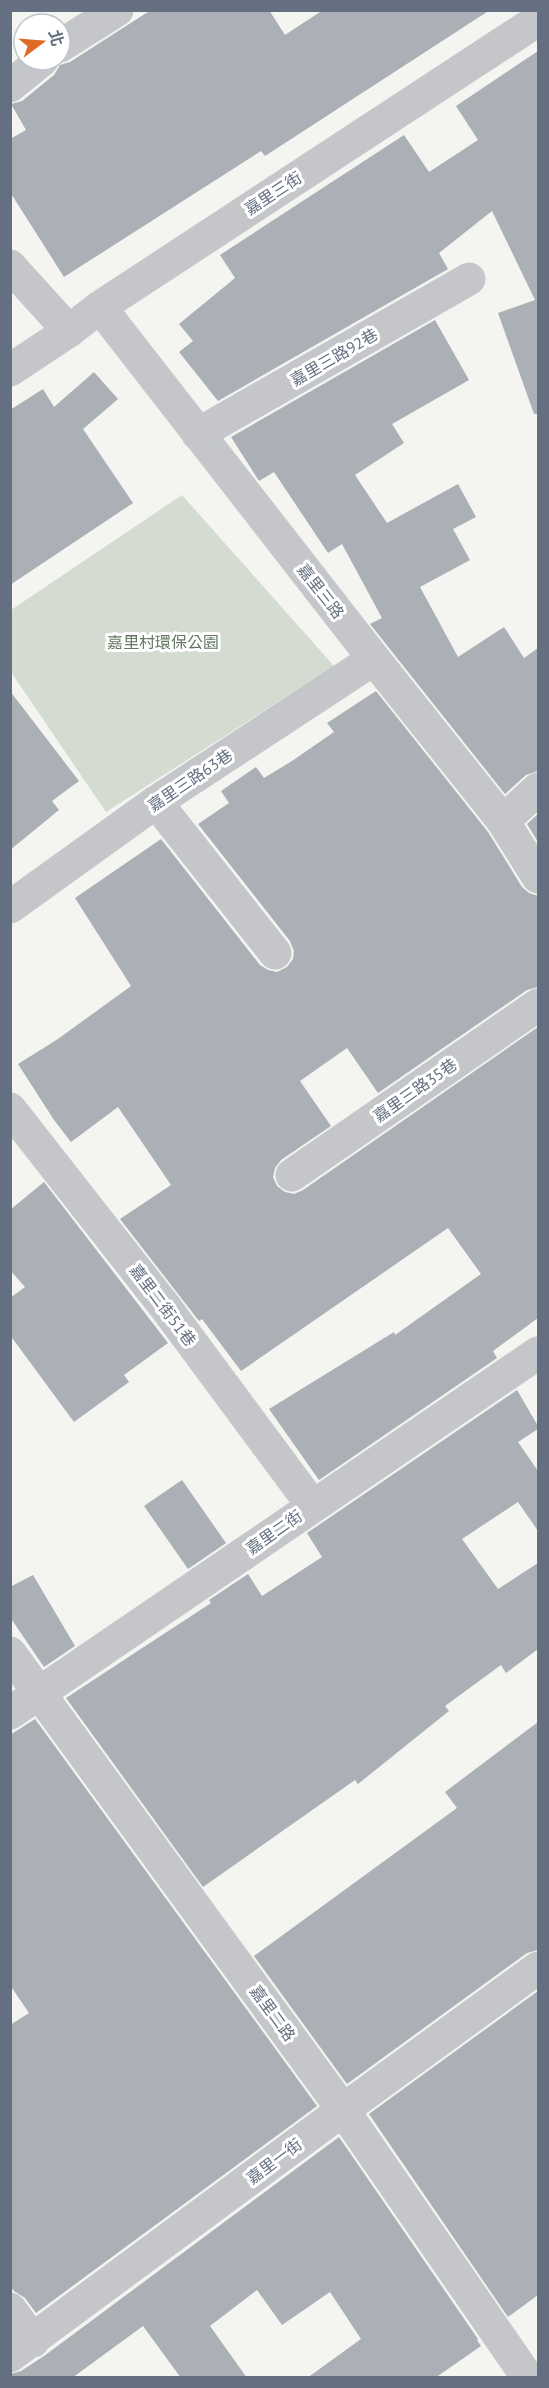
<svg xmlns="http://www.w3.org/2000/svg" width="549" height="2388" font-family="'PT Sans','Noto Sans TC',sans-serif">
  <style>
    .green { fill: #d4dbd1 }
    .building { fill: #aab0b6 }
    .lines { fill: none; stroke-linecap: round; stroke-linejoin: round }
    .minor { stroke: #c4c6ca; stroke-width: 33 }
    .labels { text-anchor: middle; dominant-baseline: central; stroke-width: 6; stroke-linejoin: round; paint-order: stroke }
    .street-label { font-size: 16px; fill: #647081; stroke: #fff }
    .park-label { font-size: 16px; fill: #647862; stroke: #fff }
  </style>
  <rect width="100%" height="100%" fill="#f4f4f0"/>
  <path class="green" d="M182,495L334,666L106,812L11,672V610Z"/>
  <g class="building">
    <path d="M151,10H269L285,35L323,10H490L265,156L261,151L64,277L10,192V139L26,130L11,104L22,101L54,75L60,65L70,62Z"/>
    <path d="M538,51V414H534L498,313L535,300L492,211L439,253L448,269L218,401L179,352L193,341L179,324L235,278L220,255L404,135L429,172L478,140L456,106Z"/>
    <path d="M435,320L469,380L392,424L404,443L355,475L387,523L458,484L476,517L453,529L470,560L420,587L458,657L504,627L524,658L538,648V771L526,775L505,794L370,624L382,618L342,544L328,553L274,472L259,481L231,437Z"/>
    <path d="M94,372L118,399L83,429L133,503L10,585V410L43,389L54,407Z"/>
    <path d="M10,691L79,781L52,801L59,810L10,850Z"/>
    <path d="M376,691L488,832L522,887L529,893L538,896V987L527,990L378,1093L347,1048L300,1081L331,1126L281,1160L275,1168L273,1177L277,1186L285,1192L294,1194L303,1190L538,1027V1318L493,1351L497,1358L319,1480L269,1409L394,1332L395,1335L481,1274L448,1228L241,1371L202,1319L199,1321L120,1219L171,1185L118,1107L71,1142L54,1120L18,1064L58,1039L131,986L75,898L161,839L260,965L268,970L277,972L287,967L293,959L294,951L290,941L198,824L229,803L221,791L256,767L264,778L292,761L334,732L327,723Z"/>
    <path d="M538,814V842L527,824Z"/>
    <path d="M44,1182L168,1343L124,1375L129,1382L74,1422L10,1335V1298L25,1287L10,1270V1210Z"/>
    <path d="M517,1390L538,1426V1429L518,1442L538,1471V1531L518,1502L462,1539L498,1589L538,1563V1649L506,1673L501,1665L445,1706L449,1711L358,1784L355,1780L203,1887L66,1698L211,1603L209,1600L248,1574L262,1596L322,1557L307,1533Z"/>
    <path d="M182,1480L226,1543L188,1569L144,1506Z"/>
    <path d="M33,1575L75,1646L44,1667L10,1617V1587Z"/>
    <path d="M35,1719L317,2106L36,2313L25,2298L14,2291L10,2286V2025L29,2013L10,1985V1735Z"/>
    <path d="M538,1722V1950L527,1953L347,2084L254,1956L457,1808L445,1792Z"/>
    <path d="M538,1991V2295L508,2317L369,2114Z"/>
    <path d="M339,2137L478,2339L477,2340L481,2346L435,2378H307L361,2339L330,2292L282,2325L257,2290L210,2326L247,2378H181L143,2326L72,2378H10V2374L21,2371L44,2356Z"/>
  </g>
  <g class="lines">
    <g class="minor">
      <path d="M60,46L117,10"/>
      <path d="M10,86L42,60"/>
      <path d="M10,266L69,331"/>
      <path d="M100,307L374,659L503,821L538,877"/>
      <path d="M10,370L69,331L100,307L538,20"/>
      <path d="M198,434L469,279"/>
      <path d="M156,802L275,953"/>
      <path d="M503,821L538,789"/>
      <path d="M10,907L156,802L374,659"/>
      <path d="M10,1109L166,1308L312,1505"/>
      <path d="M292,1175L538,1005"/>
      <path d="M10,1653L343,2110L528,2378"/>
      <path d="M10,1713L538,1353"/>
      <path d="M10,2309L33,2341"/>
      <path d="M10,2356L343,2110L538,1968"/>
    </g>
  </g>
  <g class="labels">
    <g class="street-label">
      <text transform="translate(273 193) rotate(-33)">嘉里三街</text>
      <text transform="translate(334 357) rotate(-30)">嘉里三路92巷</text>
      <text transform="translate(321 591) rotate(52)">嘉里三路</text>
      <text transform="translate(190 780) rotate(-34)">嘉里三路63巷</text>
      <text transform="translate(415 1090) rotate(-35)">嘉里三路35巷</text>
      <text transform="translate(163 1305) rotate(53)">嘉里二街51巷</text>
      <text transform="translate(274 1532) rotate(-35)">嘉里二街</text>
      <text transform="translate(273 2013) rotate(54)">嘉里二路</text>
      <text transform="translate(274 2161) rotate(-37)">嘉里一街</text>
    </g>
    <g class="park-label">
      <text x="163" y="642">嘉里村環保公園</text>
    </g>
  </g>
  <rect width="549" height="2388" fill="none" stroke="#647081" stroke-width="24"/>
  <g transform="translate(42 42) rotate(74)"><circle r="28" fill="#ffffff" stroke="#c1c6cd" stroke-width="1.5"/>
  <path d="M0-4.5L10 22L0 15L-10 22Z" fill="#e06b24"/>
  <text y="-9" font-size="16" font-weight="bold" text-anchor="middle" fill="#647081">北</text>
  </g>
</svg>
